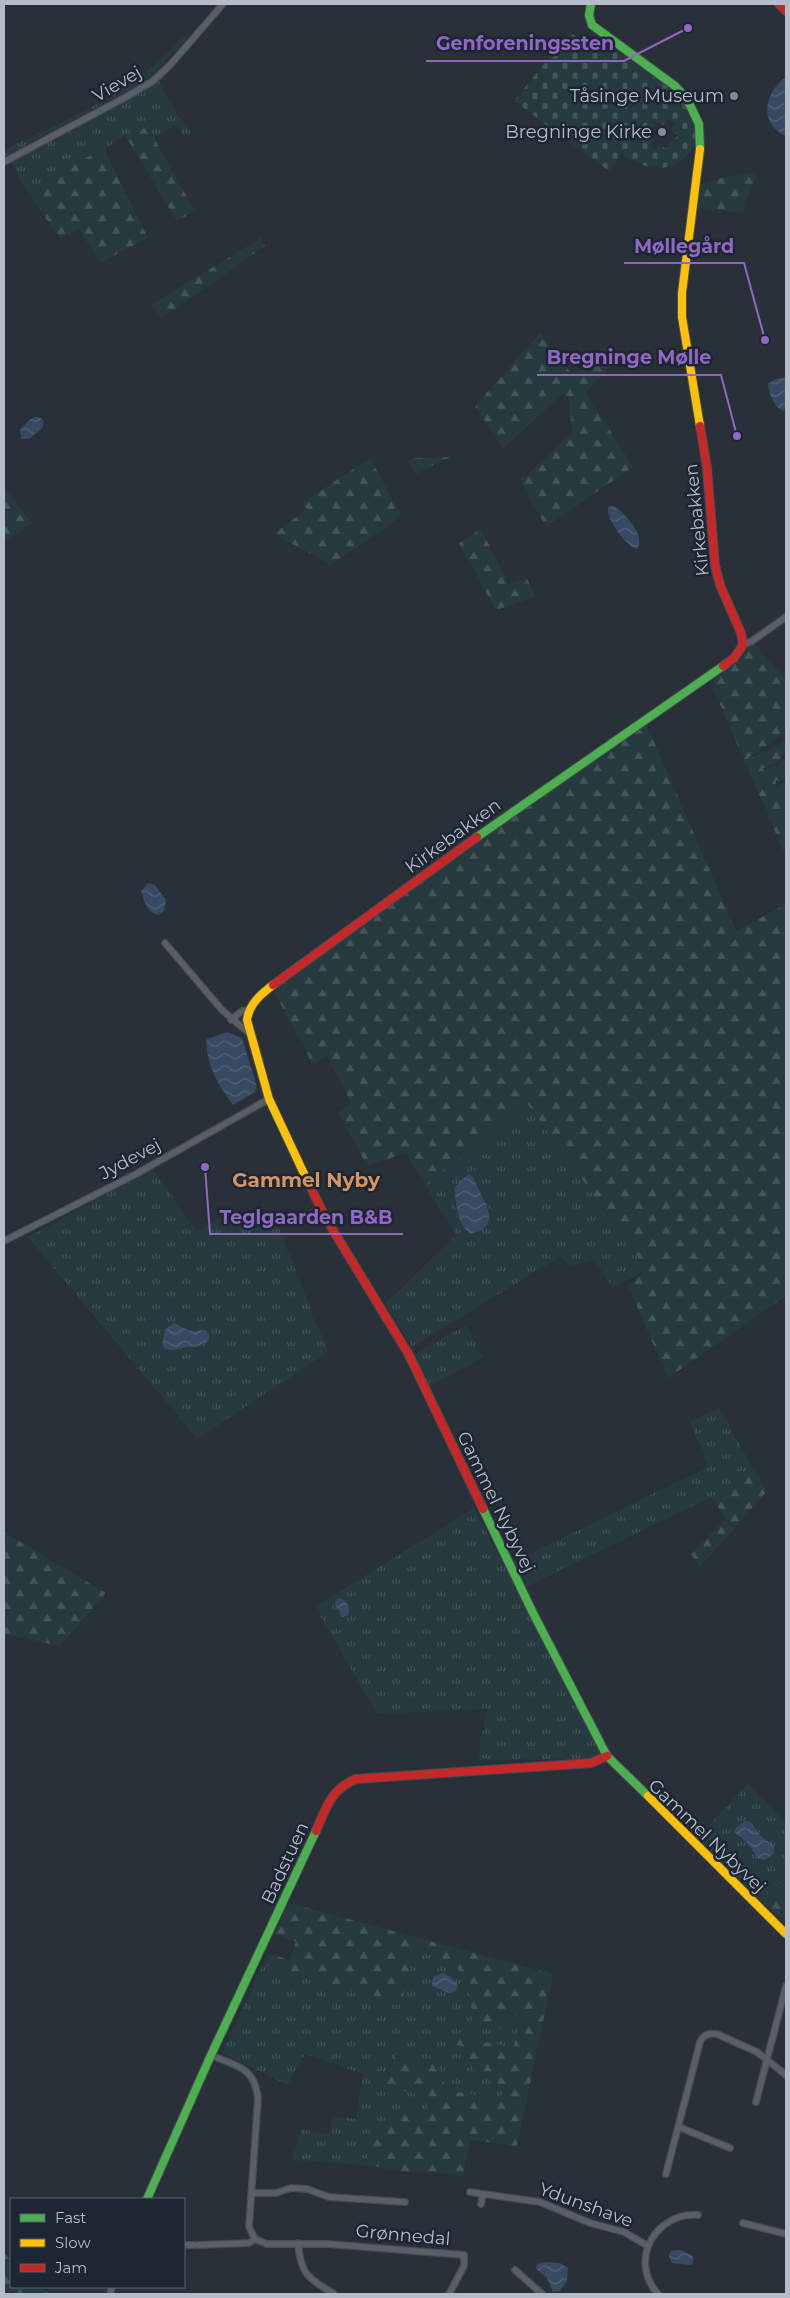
<svg xmlns="http://www.w3.org/2000/svg" width="790" height="2298" font-family="Montserrat,sans-serif">
  <style>
    .grass { fill: url(#grass-tufts); fill-rule: evenodd }
    .forest { fill: url(#forest-firs) }
    .cemetery { fill: url(#cemetery-stones); fill-rule: evenodd }
    .water { fill: url(#water-waves) }
    .lines { fill: none; stroke-linecap: round; stroke-linejoin: round }
    .street-casing { stroke: #484c53; stroke-width: 8 }
    .fast-casing { stroke: #484c53; stroke-width: 10 }
    .slow-casing { stroke: #484c53; stroke-width: 10 }
    .jam-casing { stroke: #484c53; stroke-width: 10 }
    .street { stroke: #5a5e66; stroke-width: 5.5 }
    .fast { stroke: #4caf50; stroke-width: 8 }
    .slow { stroke: #ffc107; stroke-width: 8 }
    .jam { stroke: #c62828; stroke-width: 8 }
    .poi-dot { fill: #848b96; stroke: #1d2633; stroke-width: 2 }
    .labels { text-anchor: middle; dominant-baseline: central; stroke-width: 5; stroke-linejoin: round; paint-order: stroke }
    .street-label { font-size: 18px; fill: #b4bcc9; stroke: #1d2633 }
    .poi-label { font-size: 18px; fill: #b4bcc9; stroke: #1d2633; text-anchor: end }
    .quarter-label { font-size: 20px; font-weight: bold; fill: #d59563; stroke: #1d2633 }
    .leader { fill: none; stroke: #9266c3; stroke-width: 2 }
    .callout-dot { fill: #9266c3; stroke: #1d2633; stroke-width: 2 }
    .callout-label { font-size: 19px; text-anchor: middle; font-weight: bold; fill: #9266c3; stroke: #1d2633; stroke-width: 5; stroke-linejoin: round; paint-order: stroke }
  </style>
  <defs>
    <pattern id="grass-tufts" width="24" height="20" patternUnits="userSpaceOnUse" patternTransform="scale(1.25)"><rect width="24" height="20" fill="#273a3e"/><path d="M3 7l-1-3M5 7V3M7 7l1-3M15 17l-1-3M17 17v-4M19 17l1-3" fill="none" stroke="#445559"/></pattern>
    <pattern id="forest-firs" width="22" height="20" patternUnits="userSpaceOnUse" patternTransform="scale(1.25)"><rect width="22" height="20" fill="#273a3e"/><path d="M5 1l3.5 6h-7zM16 11l3.5 6h-7z" fill="#445559"/></pattern>
    <pattern id="cemetery-stones" width="16" height="16" patternUnits="userSpaceOnUse" patternTransform="scale(1.25)"><rect width="16" height="16" fill="#273a3e"/><path d="M2 7V4a2 2 0 0 1 4 0v3zM10 15v-3a2 2 0 0 1 4 0v3z" fill="#445559"/></pattern>
    <pattern id="water-waves" width="16" height="10" patternUnits="userSpaceOnUse" patternTransform="scale(1.25)"><rect width="16" height="10" fill="#384963"/><path d="M0 5q4-4 8 0t8 0" fill="none" stroke="#526178"/></pattern>
  </defs>
  <rect width="100%" height="100%" fill="#2a3038"/>
  <g class="grass">
    <path d="M184,36L187,39L154,73L140,84L4,157V152L10,147C29,137 50,129 69,119C112,97 152,72 184,36Z"/>
    <path d="M159,81L176,113L192,133L185,136L175,125L154,138L149,130L143,128L130,135L126,134L104,150L96,151L95,154L79,160L74,165L70,164L66,170L45,179L43,185H37L31,192H27L11,162L126,101Z"/>
    <path d="M527,1103L647,1269L613,1288L594,1260L570,1266L561,1256L412,1347L385,1304L456,1235L425,1185ZM474,1178L478,1191L489,1210L463,1226L454,1204Z"/>
    <path d="M153,1169L197,1232L227,1213L265,1219L279,1228L328,1352L197,1439L28,1237Z"/>
    <path d="M466,1325L483,1358L428,1387L413,1355Z"/>
    <path d="M719,1408L751,1465L741,1481L711,1497L526,1587L513,1562L708,1467L690,1421Z"/>
    <path d="M474,1508L601,1752L593,1759L477,1760L487,1709L377,1714L315,1607Z"/>
    <path d="M748,1784L786,1821V1875L762,1902L695,1840ZM754,1825L761,1836L771,1843L753,1855L747,1842L734,1832L735,1829Z"/>
    <path d="M415,1943L452,1964L508,2013L522,2017L513,2048L453,2035L462,2046L477,2075L499,2084L504,2092L498,2099L447,2090L436,2064L428,2114L402,2113L376,2130L366,2165L292,2160L301,2129L329,2134L333,2116L356,2119L363,2074L305,2054L288,2085L222,2053L263,1964L401,2005Z"/>
  </g>
  <g class="forest">
    <path d="M146,128L154,138L195,211L177,221L126,137V135H130L135,131Z"/>
    <path d="M98,150H104L148,238L100,263L79,229L60,238L27,192H31L38,183L43,184L46,179L66,170L69,165C74,165 94,154 98,150Z"/>
    <path d="M757,172L743,213L697,208L700,184L722,178Z"/>
    <path d="M261,238L265,246L161,319L152,304Z"/>
    <path d="M540,333L574,377L604,346L616,360L586,392L633,467L546,527L520,481L572,433L569,397L563,393L503,449L475,406Z"/>
    <path d="M450,457L416,474L407,461L415,458Z"/>
    <path d="M370,458L402,516L331,565L274,534L307,509L302,503Z"/>
    <path d="M4,487L32,523L4,542Z"/>
    <path d="M481,529L509,584L527,578L535,597L496,610L459,543Z"/>
    <path d="M752,641L786,679V732L748,758L749,760C757,753 765,754 773,746C777,748 782,743 783,739L786,740C786,760 777,763 762,769L765,771L773,766H779L780,763L786,760V779L783,781L781,777L780,782L776,780V785L773,787L786,782V802L783,803H786V857L709,679L743,657Z"/>
    <path d="M646,723L736,931L786,904V1296L668,1378L628,1286L647,1269L527,1103L425,1185L406,1153L367,1166L338,1112L351,1103L327,1056L313,1065L272,988Z"/>
    <path d="M751,1465L767,1491L700,1567L691,1554L726,1519L711,1497L741,1481Z"/>
    <path d="M4,1532L106,1593L60,1646L4,1634Z"/>
    <path d="M786,1875V1922L762,1902Z"/>
    <path d="M289,1903L553,1974L517,2146L471,2140L463,2174L408,2172L366,2165L376,2130L402,2113H428L429,2097L381,2085L396,2054L436,2064L447,2090L498,2099L504,2092L499,2084L477,2075L462,2046L450,2044L452,2035L513,2048L522,2017L508,2013L500,2030L472,2023L470,1980L452,1964L415,1943L401,2005L263,1964L267,1953L290,1960L296,1942L274,1934Z"/>
    <path d="M4,2253L11,2260V2287H41L49,2294H4Z"/>
  </g>
  <path class="cemetery" d="M570,32L596,51L603,41L668,87C681,99 696,118 697,136C698,143 693,149 689,153C668,177 643,169 621,153L609,171L514,101ZM669,118L676,123L671,130L678,135L666,149L660,145L656,150L649,145L653,139L648,134L658,122L663,125Z"/>
  <g class="water">
    <path d="M786,77V136C758,124 764,92 786,77Z"/>
    <path d="M779,378H786V409L783,411C774,407 768,393 768,383Z"/>
    <path d="M35,417L41,418L44,423L42,428L29,439H21L20,430L29,420Z"/>
    <path d="M614,506C625,514 646,535 637,549C626,547 605,517 608,507Z"/>
    <path d="M148,883L155,885L166,900L164,911L159,915C147,913 144,902 141,891Z"/>
    <path d="M227,1032L242,1038L257,1087L255,1092L233,1105C220,1088 204,1062 207,1039Z"/>
    <path d="M468,1174L474,1178C480,1199 507,1225 471,1234C457,1225 455,1202 455,1187Z"/>
    <path d="M174,1323L189,1331L205,1330L209,1334V1339C203,1347 196,1347 187,1347C178,1348 157,1358 164,1335C165,1329 168,1326 174,1323Z"/>
    <path d="M338,1598C347,1599 351,1608 348,1615L342,1617L335,1603Z"/>
    <path d="M745,1821L751,1822L761,1836L774,1846V1853C758,1869 756,1853 747,1843C744,1838 738,1836 734,1832L735,1829Z"/>
    <path d="M443,1973L452,1978L458,1985L455,1992L449,1993L432,1986L433,1977Z"/>
    <path d="M674,2250H681L693,2256V2263L691,2265L672,2263L669,2257L670,2252Z"/>
    <path d="M545,2262L560,2263L568,2268L567,2281L560,2291L553,2292L547,2278L536,2269L537,2264Z"/>
  </g>
  <g class="lines">
    <defs>
      <g id="street">
        <path d="M4,162L126,97L153,81L171,64L223,4"/>
        <path d="M743,645L752,641L786,617"/>
        <path d="M165,943L222,1010L250,1034"/>
        <path d="M231,1020L242,1011L248,1010"/>
        <path d="M4,1241L136,1174L269,1099"/>
        <path d="M211,2055C237,2067 254,2066 258,2098L249,2227L255,2239L267,2244H328L464,2255V2266L449,2294"/>
        <path d="M756,2102L786,1986"/>
        <path d="M679,2127L730,2148"/>
        <path d="M666,2174L700,2042C704,2034 708,2033 717,2034L757,2052L786,2075"/>
        <path d="M470,2192L540,2202L590,2223L624,2232L648,2246"/>
        <path d="M252,2193H276L291,2188L307,2189L329,2197L405,2202"/>
        <path d="M481,2204L483,2194"/>
        <path d="M743,2223L786,2234"/>
        <path d="M298,2243C301,2275 307,2277 334,2294"/>
        <path d="M184,2245H194"/>
        <path d="M198,2245L249,2243L255,2239"/>
        <path d="M515,2270L542,2294"/>
        <path d="M110,2294L112,2287"/>
        <path d="M658,2294C628,2261 655,2212 698,2215"/>
      </g>
      <g id="fast">
        <path d="M591,4L589,15L592,25L675,86L687,99L699,124L700,149"/>
        <path d="M477,837L723,666"/>
        <path d="M483,1509L533,1613L607,1756L648,1796"/>
        <path d="M147,2199L211,2055L316,1831"/>
      </g>
      <g id="slow">
        <path d="M700,426L682,317V293L700,149"/>
        <path d="M273,985C261,994 249,1004 247,1020L269,1099L306,1178"/>
        <path d="M648,1796L786,1934"/>
      </g>
      <g id="jam">
        <path d="M779,4L786,11"/>
        <path d="M700,426L707,467L715,565L720,585L741,633L743,645L734,658L723,666"/>
        <path d="M273,985L477,837"/>
        <path d="M306,1178L325,1217L409,1355L483,1509"/>
        <path d="M316,1831C326,1808 331,1789 356,1779L591,1763L607,1756"/>
      </g>
    </defs>
    <use href="#street" class="street-casing"/>
    <use href="#fast" class="fast-casing"/>
    <use href="#slow" class="slow-casing"/>
    <use href="#jam" class="jam-casing"/>
    <use href="#street" class="street"/>
    <use href="#fast" class="fast"/>
    <use href="#slow" class="slow"/>
    <use href="#jam" class="jam"/>
  </g>
  <g class="poi-dot">
    <circle cx="734" cy="96" r="5"/>
    <circle cx="662" cy="132" r="5"/>
  </g>
  <g class="labels">
    <g class="street-label">
      <text transform="translate(117 84) rotate(-30)">Vievej</text>
      <text transform="translate(697 520) rotate(-96)">Kirkebakken</text>
      <text transform="translate(453 836) rotate(-36)">Kirkebakken</text>
      <text transform="translate(130 1159) rotate(-28)">Jydevej</text>
      <text transform="translate(496 1502) rotate(64)">Gammel Nybyvej</text>
      <text transform="translate(707 1836) rotate(44)">Gammel Nybyvej</text>
      <text transform="translate(285 1863) rotate(-65)">Badstuen</text>
      <text transform="translate(586 2205) rotate(20)">Ydunshave</text>
      <text transform="translate(403 2235) rotate(5)">Grønnedal</text>
    </g>
    <g class="poi-label">
      <text x="724" y="96">Tåsinge Museum</text>
      <text x="652" y="132">Bregninge Kirke</text>
    </g>
    <g class="quarter-label">
      <text x="306" y="1180">Gammel Nyby</text>
    </g>
  </g>
  <path class="leader" d="M688 28L624 61H426M765 340L744 263H624M737 436L721 375H537M205 1167L210 1234H403"/>
  <g class="callout-dot">
    <circle cx="688" cy="28" r="5"/>
    <circle cx="765" cy="340" r="5"/>
    <circle cx="737" cy="436" r="5"/>
    <circle cx="205" cy="1167" r="5"/>
  </g>
  <g class="callout-label">
    <text x="525" y="50">Genforeningssten</text>
    <text x="684" y="253">Møllegård</text>
    <text x="629" y="364">Bregninge Mølle</text>
    <text x="306" y="1224">Teglgaarden B&amp;B</text>
  </g>
  <rect width="790" height="2298" fill="none" stroke="#b4bcc9" stroke-width="10"/>
  <rect x="10" y="2198" width="175" height="90" fill="#1d2633" stroke="#59626f"/>
  <rect x="20" y="2214" width="25" height="8" fill="#4caf50" stroke="#59626f"/>
  <text x="55" y="2223" font-size="15" fill="#b4bcc9">Fast</text>
  <rect x="20" y="2239" width="25" height="8" fill="#ffc107" stroke="#59626f"/>
  <text x="55" y="2248" font-size="15" fill="#b4bcc9">Slow</text>
  <rect x="20" y="2264" width="25" height="8" fill="#c62828" stroke="#59626f"/>
  <text x="55" y="2273" font-size="15" fill="#b4bcc9">Jam</text>
</svg>
